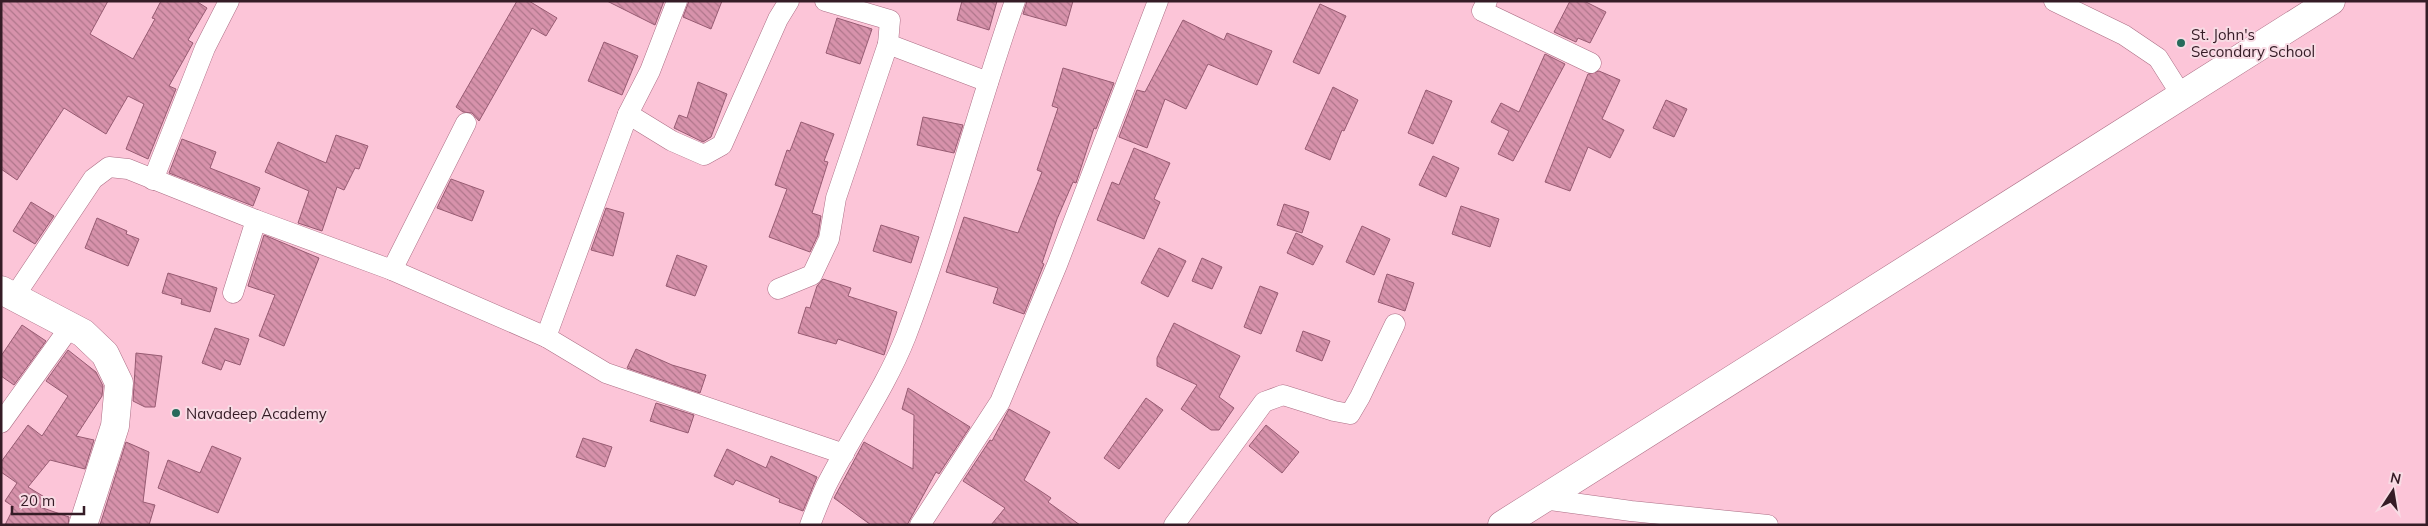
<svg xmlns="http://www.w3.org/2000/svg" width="2428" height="526" font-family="Mulish,sans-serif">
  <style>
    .building { fill: url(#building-back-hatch); stroke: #975b72 }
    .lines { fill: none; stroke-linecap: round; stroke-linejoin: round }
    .street-casing { stroke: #ac6e85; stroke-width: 21 }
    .secondary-casing { stroke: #ac6e85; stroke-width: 29 }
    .street { stroke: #fff; stroke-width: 20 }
    .secondary { stroke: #fff; stroke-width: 28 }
    .poi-dot { fill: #276a5b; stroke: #f8dbe4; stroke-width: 2 }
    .labels { text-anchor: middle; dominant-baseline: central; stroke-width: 4; stroke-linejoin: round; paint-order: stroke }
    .poi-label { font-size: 15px; fill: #351c26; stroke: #f8dbe4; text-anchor: start }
  </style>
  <defs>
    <pattern id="building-back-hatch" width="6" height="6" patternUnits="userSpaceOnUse" patternTransform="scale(1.25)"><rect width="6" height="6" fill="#d792ab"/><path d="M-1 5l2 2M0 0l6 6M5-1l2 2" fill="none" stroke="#af768b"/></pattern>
  </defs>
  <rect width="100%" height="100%" fill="#fcc5d8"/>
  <g class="building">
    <path d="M1,1H108L90,34L133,59L155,19L152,18L161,1H196L207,8L188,40L193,43L169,86L176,89L148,159L126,149L144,104L128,96L106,134L64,108L17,180L1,169Z"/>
    <path d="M517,1H529L557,18L546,36L532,28L479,121L472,113L463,112L456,107Z"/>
    <path d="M607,1H664L655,25Z"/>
    <path d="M689,1H722L711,29L683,17Z"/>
    <path d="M962,1H997L989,30L957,20Z"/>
    <path d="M1027,1H1073L1066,26L1023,14Z"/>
    <path d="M1570,1H1584L1606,12L1590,43L1578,38L1576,42L1554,32Z"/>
    <path d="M1320,4L1346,16L1319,74L1293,62Z"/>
    <path d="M837,18L872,29L860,64L826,53Z"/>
    <path d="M1183,20L1224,40L1227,33L1272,51L1257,85L1208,64L1186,109L1165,99L1147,148L1119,137L1137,90L1145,92Z"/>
    <path d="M604,42L638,56L622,95L588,81Z"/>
    <path d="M1545,54L1565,64L1513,161L1498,154L1509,131L1491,122L1501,103L1519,112Z"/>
    <path d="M1063,68L1114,83L1096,129L1094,128L1076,183L1073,182L1057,219L1042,263L1044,264L1024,314L993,303L998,288L946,272L964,217L1018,233L1042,172L1037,170L1058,108L1052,106Z"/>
    <path d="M1599,71L1620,80L1602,119L1624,130L1610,158L1588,147L1570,191L1545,182L1588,74Z"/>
    <path d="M698,82L727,94L711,137L703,142L674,128L679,115L687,118Z"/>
    <path d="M1333,87L1358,100L1344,131L1342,130L1330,160L1305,149Z"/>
    <path d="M1426,90L1452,101L1433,144L1408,133Z"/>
    <path d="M1666,100L1687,109L1674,137L1653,128Z"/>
    <path d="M923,117L963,125L954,153L917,145Z"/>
    <path d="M801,122L834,134L824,161L828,162L812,213L821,216L818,235L810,252L769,237L787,189L775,185L787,150L790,151Z"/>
    <path d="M336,135L368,146L359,169L355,168L344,190L337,187L322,231L298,223L309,191L265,172L278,142L326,163Z"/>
    <path d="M182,139L216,152L210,168L260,188L253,206L169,173Z"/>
    <path d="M1134,148L1170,163L1154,199L1160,202L1144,239L1097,220L1112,182L1119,185Z"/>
    <path d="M1433,156L1459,168L1446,197L1419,185Z"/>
    <path d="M451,179L484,191L472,221L437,208Z"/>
    <path d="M31,202L54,216L35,244L13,231Z"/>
    <path d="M1284,204L1309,212L1302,233L1277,225Z"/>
    <path d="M1461,206L1499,219L1490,247L1452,234Z"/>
    <path d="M606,208L624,213L613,256L591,250Z"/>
    <path d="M97,218L127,231L126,234L139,239L128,266L85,248Z"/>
    <path d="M881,225L919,237L911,263L873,251Z"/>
    <path d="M1362,226L1390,239L1374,275L1346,262Z"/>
    <path d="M1296,233L1323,246L1313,265L1287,253Z"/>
    <path d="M264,235L319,258L284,346L259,336L275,295L248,286Z"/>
    <path d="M1159,248L1186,261L1168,297L1141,283Z"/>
    <path d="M677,255L707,266L695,296L666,286Z"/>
    <path d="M1202,258L1222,267L1212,289L1192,281Z"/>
    <path d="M168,273L217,288L210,312L181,304L182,299L162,293Z"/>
    <path d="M1387,274L1414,283L1405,311L1378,302Z"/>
    <path d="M823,279L851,288L848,296L897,312L884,355L838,339L836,344L798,333L806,307L810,308L817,286Z"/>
    <path d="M1260,286L1278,293L1261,334L1244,327Z"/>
    <path d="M1174,323L1240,356L1219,397L1234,408L1219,430H1211L1181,409L1197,385L1157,366V358Z"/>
    <path d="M22,325L46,341L14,385L1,376V356Z"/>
    <path d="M215,328L249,339L240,365L225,360L221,370L202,363Z"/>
    <path d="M1303,331L1330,341L1322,361L1296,351Z"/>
    <path d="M636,349L672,365L706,375L700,393L627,368Z"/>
    <path d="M68,350L96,372L103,386L102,396L76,436L94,440L85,469L50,460L28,487L46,498L40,507L69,517L68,525H5L14,507L5,501L17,483L1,472V462L28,425L42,436L68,396L46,381Z"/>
    <path d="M136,353L162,356L155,407H145L133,401Z"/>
    <path d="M908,388L970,427L939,474L936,472L907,525H871L834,498L864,442L913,469L914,415L902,409Z"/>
    <path d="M1146,398L1163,410L1119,469L1104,458Z"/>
    <path d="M656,403L694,415L688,433L650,421Z"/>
    <path d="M1009,409L1050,432L1024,480L1051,498L1048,502L1080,525H991L1005,508L963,481L990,440L992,441Z"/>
    <path d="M1266,425L1299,452L1282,473L1249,446Z"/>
    <path d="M583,438L612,447L605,467L576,457Z"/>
    <path d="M126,442L149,452L143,502L155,505L149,525H100Z"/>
    <path d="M212,446L241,458L218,513L158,488L168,460L200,473Z"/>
    <path d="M727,449L766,468L771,456L817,477L803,511L779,502L780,499L736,480L733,485L714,476Z"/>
  </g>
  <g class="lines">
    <defs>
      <g id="street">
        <path d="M677,1L650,71L628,114L672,141L704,155L722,145L778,19L789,1"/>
        <path d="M825,1L890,20L888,44L988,82"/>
        <path d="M1487,1L1482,11L1591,63"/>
        <path d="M2054,1L2124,35L2158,58L2182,96"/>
        <path d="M153,180L205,48L229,1"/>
        <path d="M392,270L466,123"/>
        <path d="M778,289L812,275L829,239L836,198L888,44"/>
        <path d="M233,293L256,220"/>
        <path d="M14,297L93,179L109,167L128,169L256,220L392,270L546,337L606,373L844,454"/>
        <path d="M546,337L628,114"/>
        <path d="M1,423L70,327"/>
        <path d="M1543,499L1631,511L1768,525"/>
        <path d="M810,525C815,512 820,499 826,486C851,436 885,389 906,336C948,226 976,112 1015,1"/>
        <path d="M920,525L1000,402L1057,265L1158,1"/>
        <path d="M1174,525L1264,402L1283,395L1334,411L1350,414L1360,397L1395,324"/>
      </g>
      <g id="secondary">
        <path d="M1,290L83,333L105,354L119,383L115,426L83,525"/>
        <path d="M1502,525L2331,1"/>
      </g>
    </defs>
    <use href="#street" class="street-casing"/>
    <use href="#secondary" class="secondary-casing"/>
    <use href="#street" class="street"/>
    <use href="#secondary" class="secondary"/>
  </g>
  <g class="poi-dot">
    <circle cx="2181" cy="43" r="5"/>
    <circle cx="176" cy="413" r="5"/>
  </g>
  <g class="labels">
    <g class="poi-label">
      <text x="2191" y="34">St. John's<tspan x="2191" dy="17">Secondary School</tspan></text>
      <text x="186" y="413">Navadeep Academy</text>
    </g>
  </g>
  <rect width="2428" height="526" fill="none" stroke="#351c26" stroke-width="5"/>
  <g transform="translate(2393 491) rotate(12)" stroke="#f8dbe4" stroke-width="4" paint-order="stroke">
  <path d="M0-4L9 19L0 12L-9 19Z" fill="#351c26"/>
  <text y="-8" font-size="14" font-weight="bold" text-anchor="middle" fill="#351c26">N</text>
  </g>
  <path d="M12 506v8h72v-8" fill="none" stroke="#351c26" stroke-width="2.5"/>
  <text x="20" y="506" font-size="15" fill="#351c26" stroke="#f8dbe4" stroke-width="4" paint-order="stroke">20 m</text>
</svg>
